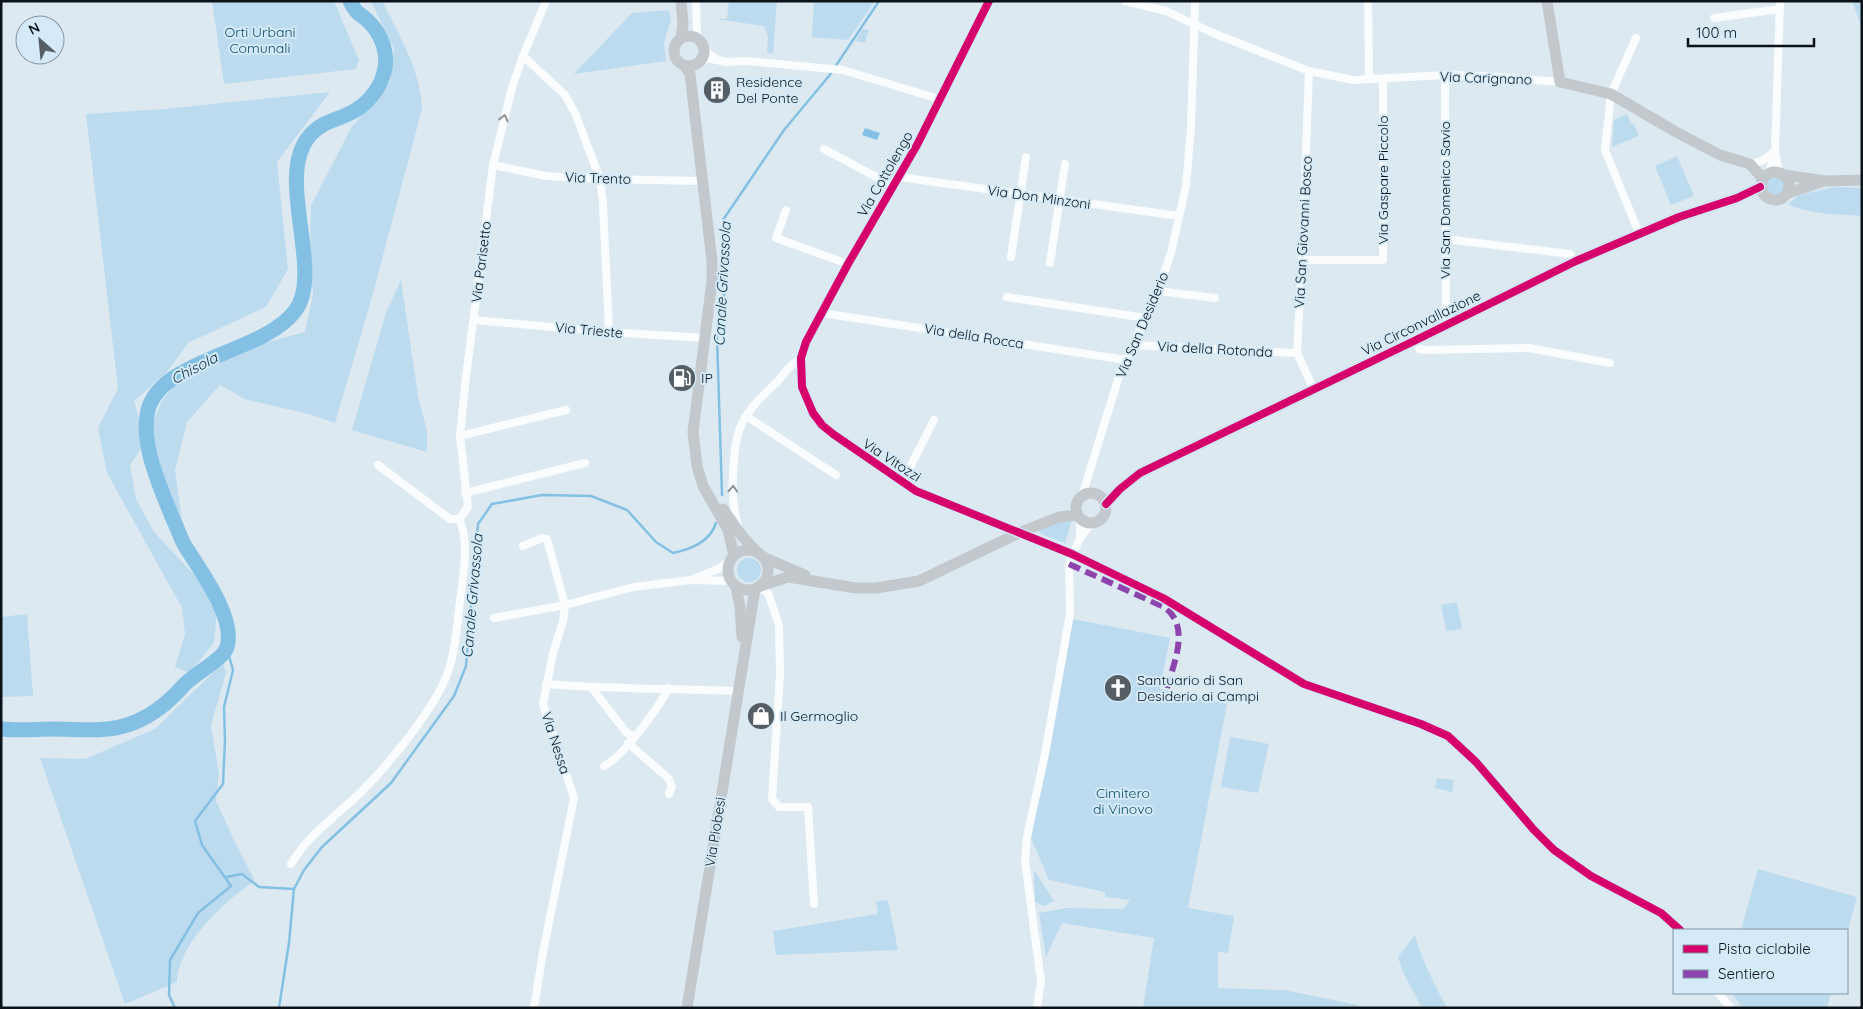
<svg xmlns="http://www.w3.org/2000/svg" width="1863" height="1009" font-family="Quicksand,sans-serif">
  <style>
    .green { fill: #bcdbef }
    .water { fill: #84c0e3 }
    .lines { fill: none; stroke-linecap: round; stroke-linejoin: round }
    .stream { stroke: #84c0e3; stroke-width: 2.5 }
    .river { stroke: #84c0e3; stroke-width: 15 }
    .street { stroke: #fafcfd; stroke-width: 8 }
    .secondary { stroke: #c2c8cc; stroke-width: 11 }
    .quiet { stroke: #8e44ad; stroke-width: 6; stroke-dasharray: 12 6; stroke-linecap: butt }
    .cycleway-casing { stroke: #d4eaf9; stroke-width: 11 }
    .cycleway { stroke: #d6006c; stroke-width: 8 }
    .oneway { stroke: #8f9396 }
    .labels { text-anchor: middle; dominant-baseline: central; stroke-width: 4; stroke-linejoin: round; paint-order: stroke }
    .park-label { font-size: 14px; fill: #094b6a; stroke: #d4eaf9 }
    .street-label { font-size: 14px; fill: #0c1318; stroke: #d4eaf9 }
    .poi-label { font-size: 14px; fill: #0c1318; stroke: #d4eaf9; text-anchor: start }
    .water-label { font-size: 15px; font-style: italic; fill: #0a2f42; stroke: #d4eaf9 }
  </style>
  <rect width="100%" height="100%" fill="#dce9f1"/>
  <g class="green">
    <path d="M212,1H334L359,60L356,69L224,84Z"/>
    <path d="M371,1H382C399,35 421,71 422,109L372,297L335,423L312,415L245,399L220,385L187,422L175,470L182,519L166,496L157,466L153,444L154,419L163,399L179,380L194,369L211,365L231,352L305,332L313,295L310,253L311,206L351,128L390,82L394,49Z"/>
    <path d="M729,1H777L773,54L767,53L768,37L764,26L715,19H727Z"/>
    <path d="M814,1H875L848,40L812,37Z"/>
    <path d="M1852,1H1862V28Z"/>
    <path d="M669,10L671,19L664,43L666,61L574,74L632,13Z"/>
    <path d="M863,29L869,30L865,43L855,41Z"/>
    <path d="M330,92L277,162L288,269L266,307L188,343L167,372L134,401L140,423L141,449L130,465L136,499L154,532L200,581L217,612L214,642L190,673L175,667L185,634L182,608L107,473L98,428L118,388L86,114L165,109Z"/>
    <path d="M1627,114L1631,124H1634L1639,136L1612,147L1614,120Z"/>
    <path d="M1677,156L1694,196L1671,205L1655,166Z"/>
    <circle cx="1775" cy="185" r="10"/>
    <path d="M1835,187L1862,188V216C1838,214 1810,215 1788,204L1799,195Z"/>
    <path d="M401,280L418,396L427,431V452L352,430L386,313Z"/>
    <path d="M1073,516L1065,543L1041,534L1039,530Z"/>
    <circle cx="749" cy="570" r="12"/>
    <path d="M1457,602L1462,629L1446,631L1441,605Z"/>
    <path d="M27,614L33,696L1,697V617Z"/>
    <path d="M1073,619L1170,638L1160,689L1227,704L1188,908L1234,916L1228,953L1218,952V988L1284,990L1358,1005L1360,1008H1143L1154,938L1062,923L1046,957L1039,913L1067,908L1124,909L1130,900L1105,897V892L1049,880L1031,838Z"/>
    <path d="M223,663L226,673L211,725L219,774L216,801L235,842L255,881C225,900 179,943 177,982L125,1004L40,758L85,759L155,729Z"/>
    <path d="M1230,737L1269,744L1258,793L1221,787Z"/>
    <path d="M1437,778L1454,780L1452,792L1435,788Z"/>
    <path d="M1758,869L1857,897L1847,933V930H1741Z"/>
    <path d="M1034,870L1054,901L1044,906L1035,902Z"/>
    <path d="M888,900L898,950L776,955L773,931L878,914L876,901Z"/>
    <path d="M1415,935C1422,960 1434,984 1447,1008H1422L1403,972L1398,957Z"/>
    <path d="M1731,993H1831L1827,1008H1743Z"/>
  </g>
  <path class="water" d="M865,128L880,133L877,140L862,135Z"/>
  <g class="lines">
    <g class="stream">
      <path d="M722,495L717,337L724,296L723,220L784,130L829,76L879,1"/>
      <path d="M226,877L242,874L259,887L294,889"/>
      <path d="M175,1008L169,995L170,960L198,913L231,886L202,845L195,821L223,784L225,740L224,707L233,670L227,649"/>
      <path d="M279,1008L289,943L294,889L304,870L322,847L391,783L454,696L466,666L478,524L492,504L542,495L591,496L627,510L656,542L673,553C691,549 710,542 716,523"/>
    </g>
    <path class="river" d="M1,729C19,731 37,729 54,729C72,729 90,731 108,729C139,726 164,708 184,685C194,674 224,659 227,647C236,618 200,570 185,546C180,537 177,527 172,517C160,486 140,444 148,410C162,358 264,353 295,311C323,275 280,187 304,144C317,120 337,122 356,110C371,100 382,85 385,68C388,52 381,35 371,24C361,13 357,16 350,1"/>
    <g class="street">
      <path d="M696,1L697,39"/>
      <path d="M989,1L917,145L848,264L806,342L801,358L802,387L813,413L822,425L833,434L916,491L1072,554L1163,598L1304,684L1421,724L1448,736L1476,762L1534,830L1554,850L1591,876L1661,913L1680,930"/>
      <path d="M1125,1L1166,11L1213,33L1309,71L1353,80L1445,75L1486,76L1560,82"/>
      <path d="M1368,1L1369,79"/>
      <path d="M1714,18L1780,9"/>
      <path d="M1636,38L1611,94L1605,150L1639,233"/>
      <path d="M704,49L717,60"/>
      <path d="M523,56L565,95L575,113L600,179L603,203L609,332"/>
      <path d="M702,58L717,60L726,62L747,61L843,70L939,99"/>
      <path d="M1309,71L1302,260L1297,353L1314,390"/>
      <path d="M1445,75L1446,325"/>
      <path d="M824,149L893,186"/>
      <path d="M1750,164L1762,161L1774,152"/>
      <path d="M493,165L546,176L600,179L703,181"/>
      <path d="M1779,173L1775,152L1780,1"/>
      <path d="M1766,175L1770,169L1774,153"/>
      <path d="M899,177L1179,216"/>
      <path d="M786,210L776,238L848,264"/>
      <path d="M1445,239L1570,254L1576,261"/>
      <path d="M1011,257L1026,157"/>
      <path d="M1302,260H1383V80"/>
      <path d="M1050,263L1065,164"/>
      <path d="M1158,291L1215,298"/>
      <path d="M1007,297L1146,318"/>
      <path d="M822,313L1126,360"/>
      <path d="M474,320L609,332L704,338"/>
      <path d="M1414,341L1419,349L1424,350L1529,348L1610,363"/>
      <path d="M1133,345L1297,353"/>
      <path d="M746,416L836,475"/>
      <path d="M460,436L566,410"/>
      <path d="M378,465L450,519H459L468,507L460,436L465,385L493,165L513,84L523,56L546,1"/>
      <path d="M902,483L934,420"/>
      <path d="M465,493L585,463"/>
      <path d="M1082,496L1120,373L1158,291L1171,253L1186,186L1191,127L1195,1"/>
      <path d="M738,525C733,508 732,493 733,476C735,426 741,416 777,382C785,373 790,364 801,358"/>
      <path d="M1080,538V518"/>
      <path d="M523,546L542,538L547,539L565,605L563,621L553,653L543,704L574,798L543,952L534,1008"/>
      <path d="M693,579L718,569L731,560"/>
      <path d="M758,587L768,593L779,625L780,674L772,799L779,807H808L814,904"/>
      <path d="M494,618L565,605L633,587L691,580L731,581"/>
      <path d="M546,684C609,689 674,689 738,691"/>
      <path d="M591,687L626,732L634,737"/>
      <path d="M628,743L669,779L672,787L669,794"/>
      <path d="M604,766C623,757 658,708 669,688"/>
      <path d="M291,864C308,835 336,816 359,794C387,767 436,707 448,672C456,649 457,624 460,601C463,575 470,542 459,519"/>
      <path d="M1718,993L1731,1008"/>
      <path d="M1037,1008L1041,982L1025,860L1027,837L1045,754L1070,614L1069,564L1080,538L1092,523"/>
    </g>
    <g class="secondary">
      <path d="M1547,1L1560,82L1611,94L1676,132L1720,155L1750,164L1763,179"/>
      <circle cx="689" cy="51" r="15"/>
      <path d="M681,38L683,24L681,1"/>
      <path d="M684,65L690,74L712,261V281L693,432L697,466L703,486L728,530L734,556"/>
      <circle cx="1775" cy="186" r="14"/>
      <path d="M1784,175L1825,181L1862,180"/>
      <path d="M1788,193L1821,182"/>
      <circle cx="1091" cy="508" r="15"/>
      <path d="M1106,504L1120,489L1140,473L1414,341L1576,261L1679,217L1737,198L1760,187"/>
      <path d="M723,509L742,536L758,553"/>
      <circle cx="748" cy="570" r="20"/>
      <path d="M763,557L805,575"/>
      <path d="M736,586L740,607L742,637"/>
      <path d="M760,586L788,577L856,588H876L919,581L1021,532L1059,517L1078,515"/>
      <path d="M687,1008L755,589"/>
    </g>
    <path class="quiet" d="M1069,564L1164,607C1191,626 1174,662 1167,688"/>
    <defs>
      <g id="cycleway">
        <path d="M989,1L917,145L848,264L806,342L801,358L802,387L813,413L822,425L833,434L916,491L1072,554L1163,598L1304,684L1421,724L1448,736L1476,762L1534,830L1554,850L1591,876L1661,913L1680,930"/>
        <path d="M1106,504L1120,489L1140,473L1414,341L1576,261L1679,217L1737,198L1760,187"/>
      </g>
    </defs>
    <use href="#cycleway" class="cycleway-casing"/>
    <use href="#cycleway" class="cycleway"/>
  </g>
  <defs><path id="oneway-chevron" d="M-2-3.5L2.5 0L-2 3.5" fill="none" stroke-width="1.6" stroke-linecap="round" stroke-linejoin="round" transform="scale(1.25)"/></defs>
  <g class="oneway">
    <use href="#oneway-chevron" transform="translate(504 118) rotate(-76)"/>
    <use href="#oneway-chevron" transform="translate(733 489) rotate(-87)"/>
  </g>
  <defs>
    <symbol id="building-disc" viewBox="-11 -11 22 22"><circle r="9.5" fill="#555e64" stroke="#d4eaf9"/><path d="M-4-6H4V6H1V3H-1V6H-4ZM-2.5-4.3h1.7v1.8h-1.7ZM.8-4.3h1.7v1.8H.8ZM-2.5-1h1.7V.8h-1.7ZM.8-1h1.7V.8H.8Z" fill="#fff"/></symbol>
    <symbol id="fuel-disc" viewBox="-11 -11 22 22"><circle r="9.5" fill="#555e64" stroke="#d4eaf9"/><path d="M-5.5-6h7V0h2V4h1.3V-2.5L3-4.5l.8-.8L6-3V5H2.5V1h-1V6h-7ZM-4.2-4.7v3.2H.2V-4.7Z" fill="#fff"/></symbol>
    <symbol id="church-disc" viewBox="-11 -11 22 22"><circle r="9.5" fill="#555e64" stroke="#d4eaf9"/><path d="M-1.2-6h2.4v3.5h3.3v2.4h-3.3V6h-2.4V-.1h-3.3v-2.4h3.3Z" fill="#fff"/></symbol>
    <symbol id="shop-disc" viewBox="-11 -11 22 22"><circle r="9.5" fill="#555e64" stroke="#d4eaf9"/><path d="M-5-2.5h2.3a2.7 3.5 0 0 1 5.4 0H5L5.5 6h-11ZM-1.5-2.5h3a1.5 2.3 0 0 0-3 0Z" fill="#fff"/></symbol>
  </defs>
  <g fill-rule="evenodd">
    <use href="#building-disc" x="701" y="74" width="32" height="32"/>
    <use href="#fuel-disc" x="666" y="362" width="32" height="32"/>
    <use href="#church-disc" x="1102" y="672" width="32" height="32"/>
    <use href="#shop-disc" x="745" y="700" width="32" height="32"/>
  </g>
  <g class="labels">
    <g class="park-label">
      <text x="260" y="32">Orti Urbani<tspan x="260" dy="16">Comunali</tspan></text>
      <text x="1123" y="793">Cimitero<tspan x="1123" dy="16">di Vinovo</tspan></text>
    </g>
    <g class="street-label">
      <text transform="translate(1486 78) rotate(2)">Via Carignano</text>
      <text transform="translate(885 174) rotate(-60)">Via Cottolengo</text>
      <text transform="translate(598 178) rotate(2)">Via Trento</text>
      <text transform="translate(1383 180) rotate(-90)">Via Gaspare Piccolo</text>
      <text transform="translate(1039 197) rotate(8)">Via Don Minzoni</text>
      <text transform="translate(1445 200) rotate(-90)">Via San Domenico Savio</text>
      <text transform="translate(1303 232) rotate(-87)">Via San Giovanni Bosco</text>
      <text transform="translate(481 262) rotate(-83)">Via Parisetto</text>
      <text transform="translate(1421 323) rotate(-26)">Via Circonvallazione</text>
      <text transform="translate(1142 325) rotate(-67)">Via San Desiderio</text>
      <text transform="translate(589 330) rotate(5)">Via Trieste</text>
      <text transform="translate(974 336) rotate(9)">Via della Rocca</text>
      <text transform="translate(1215 349) rotate(3)">Via della Rotonda</text>
      <text transform="translate(892 460) rotate(33)">Via Vitozzi</text>
      <text transform="translate(556 743) rotate(72)">Via Nessa</text>
      <text transform="translate(715 832) rotate(-81)">Via Piobesi</text>
    </g>
    <g class="poi-label">
      <text x="736" y="82">Residence<tspan x="736" dy="16">Del Ponte</tspan></text>
      <text x="701" y="378">IP</text>
      <text x="1137" y="680">Santuario di San<tspan x="1137" dy="16">Desiderio ai Campi</tspan></text>
      <text x="780" y="716">Il Germoglio</text>
    </g>
    <g class="water-label">
      <text transform="translate(722 284) rotate(-87)">Canale Grivassola</text>
      <text transform="translate(194 368) rotate(-28)">Chisola</text>
      <text transform="translate(472 596) rotate(-85)">Canale Grivassola</text>
    </g>
  </g>
  <rect width="1863" height="1009" fill="none" stroke="#0c1318" stroke-width="5"/>
  <rect x="1673" y="929" width="175" height="65" fill="#d4eaf9" stroke="#84949f"/>
  <rect x="1683" y="945" width="25" height="8" fill="#d6006c" stroke="#84949f"/>
  <text x="1718" y="954" font-size="15" fill="#0c1318">Pista ciclabile</text>
  <rect x="1683" y="970" width="25" height="8" fill="#8e44ad" stroke="#84949f"/>
  <text x="1718" y="979" font-size="15" fill="#0c1318">Sentiero</text>
  <g transform="translate(40 40) rotate(333)"><circle r="24" fill="#d4eaf9" stroke="#84949f"/>
  <path d="M0-4L9 19L0 12L-9 19Z" fill="#555e64"/>
  <text y="-8" font-size="14" font-weight="bold" text-anchor="middle" fill="#0c1318">N</text>
  </g>
  <path d="M1688 38v8h126v-8" fill="none" stroke="#0c1318" stroke-width="2.5"/>
  <text x="1696" y="38" font-size="15" fill="#0c1318" stroke="#d4eaf9" stroke-width="4" paint-order="stroke">100 m</text>
</svg>
